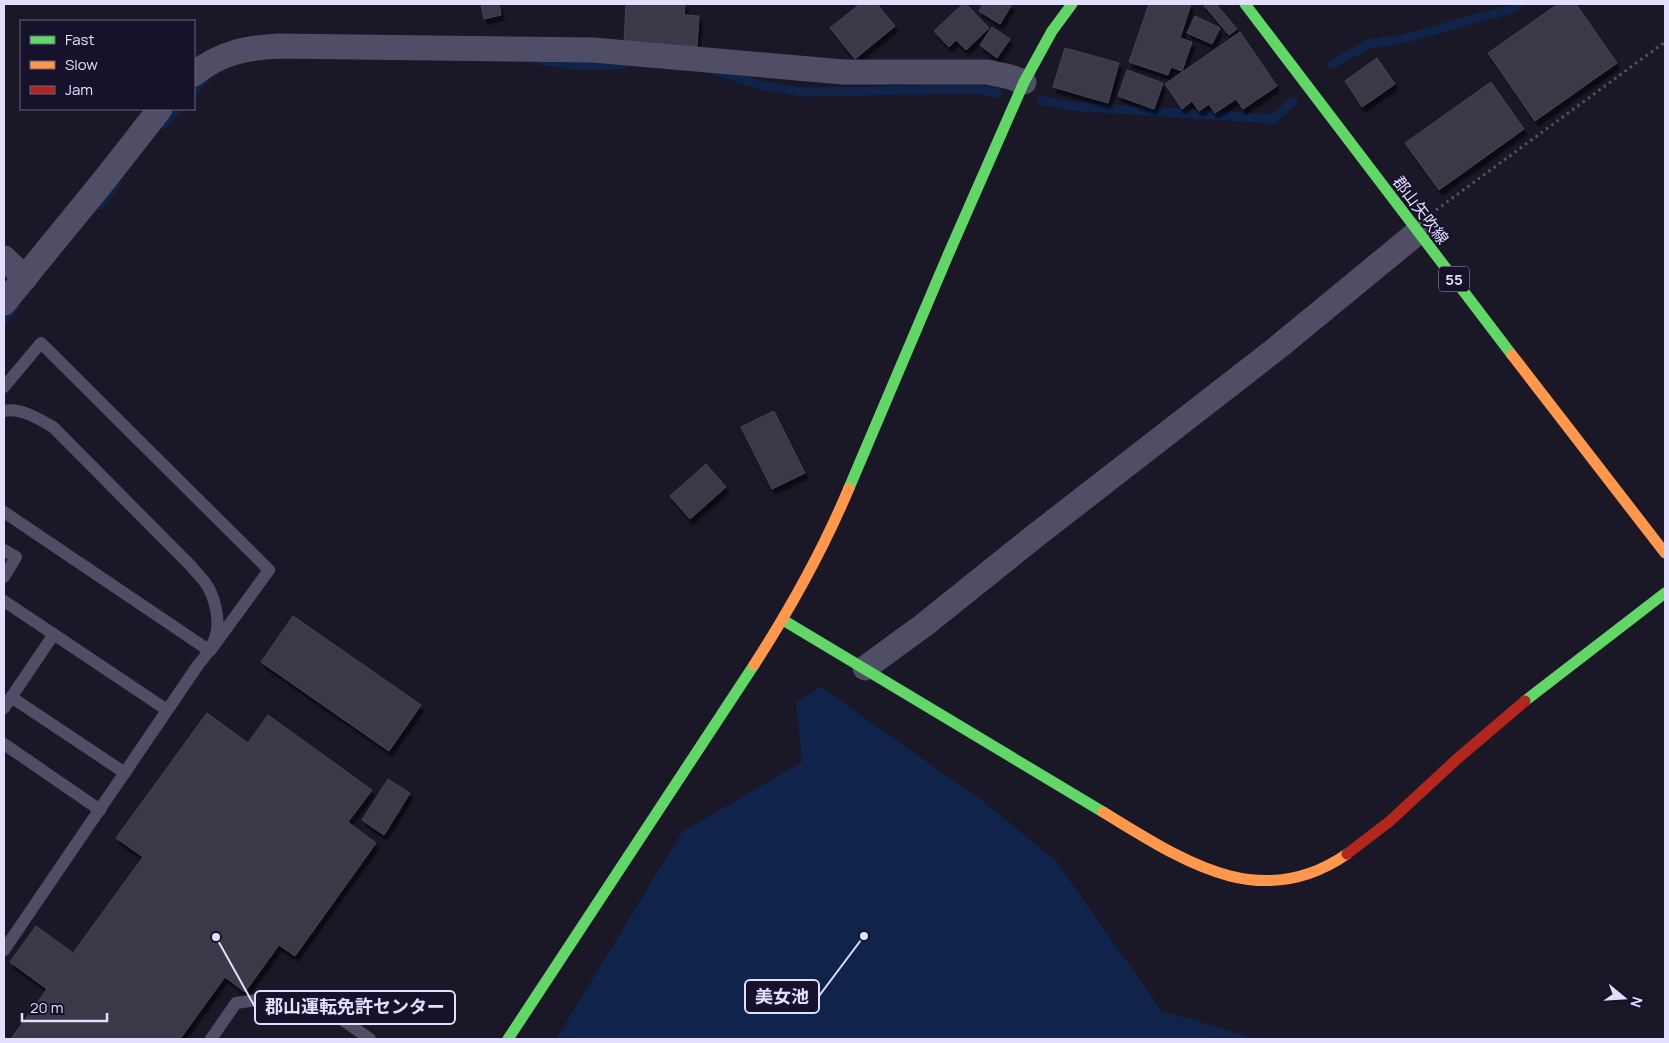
<svg xmlns="http://www.w3.org/2000/svg" width="1669" height="1043" font-family="Manrope,'Noto Sans JP',sans-serif">
  <style>
    .water { fill: #0f234b }
    .lines { fill: none; stroke-linecap: round; stroke-linejoin: round }
    .stream { stroke: #0f234b; stroke-width: 9 }
    .building { fill: #3a3747; stroke: #484358; filter: url(#shadow) }
    .path { stroke: #4a5665; stroke-width: 3; stroke-dasharray: 2.5 4; stroke-linecap: butt }
    .lane { stroke: #4f4e66; stroke-width: 12 }
    .street { stroke: #4f4e66; stroke-width: 25 }
    .fast { stroke: #63d668; stroke-width: 11 }
    .slow { stroke: #ff974d; stroke-width: 11 }
    .jam { stroke: #b3261e; stroke-width: 11 }
    .labels { text-anchor: middle; dominant-baseline: central; stroke-width: 4.5; stroke-linejoin: round; paint-order: stroke }
    .shield { fill: #17122c; stroke: #a5a1bf; stroke-width: 1 }
    .shield-label { font-size: 15px; font-weight: bold; fill: #e2defe }
    .street-label { font-size: 16px; fill: #e2defe; stroke: #17122c }
    .leader { fill: none; stroke: #e2defe; stroke-width: 2 }
    .callout-dot { fill: #e2defe; stroke: #17122c; stroke-width: 2 }
    .callout { fill: #17122c; stroke: #e2defe; stroke-width: 2 }
    .callout-label { font-size: 18px; text-anchor: middle; font-weight: bold; fill: #e2defe }
  </style>
  <defs>
    <filter id="shadow"><feDropShadow dx="3" dy="5.5" stdDeviation="1" flood-color="#0009"/></filter>
  </defs>
  <rect width="100%" height="100%" fill="#1a1826"/>
  <path class="water" d="M821,687L981,800L1056,861L1161,1010L1256,1039H556L682,832L802,762L796,702Z"/>
  <g class="lines">
    <g class="stream">
      <path d="M542,61L585,66L626,64"/>
      <path d="M1332,64L1369,44L1407,38L1477,18L1510,10L1518,4"/>
      <path d="M716,71L764,86L804,92L977,89L997,93"/>
      <path d="M194,91L206,78"/>
      <path d="M1041,100L1069,106L1274,119L1293,101"/>
      <path d="M163,124L177,109"/>
      <path d="M99,206L117,183"/>
      <path d="M4,320L15,306"/>
    </g>
  </g>
  <g class="building">
    <path d="M481,4H499L501,15L484,19Z"/>
    <path d="M626,4H685L684,15L699,16L697,47L624,43Z"/>
    <path d="M860,4H877L895,26L855,59L830,28Z"/>
    <path d="M963,4H966L989,28L966,50L956,40L949,47L934,31Z"/>
    <path d="M983,4H1012L1000,24L979,11Z"/>
    <path d="M1149,4H1191L1180,38L1192,42L1182,71L1171,67L1168,75L1129,62Z"/>
    <path d="M1203,4H1216L1237,29L1229,35Z"/>
    <path d="M1558,4H1576L1617,63L1535,121L1488,53Z"/>
    <path d="M1195,16L1220,28L1212,44L1187,33Z"/>
    <path d="M992,27L1010,39L997,58L980,45Z"/>
    <path d="M1240,32L1277,86L1243,109L1236,99L1215,113L1209,104L1199,111L1192,101L1182,109L1165,84Z"/>
    <path d="M1065,48L1119,63L1108,103L1053,87Z"/>
    <path d="M1377,58L1395,84L1362,107L1345,81Z"/>
    <path d="M1127,70L1163,83L1154,109L1118,96Z"/>
    <path d="M1491,82L1524,129L1439,190L1405,143Z"/>
    <path d="M774,411L805,473L772,489L741,427Z"/>
    <path d="M706,464L726,487L690,519L670,496Z"/>
    <path d="M293,616L421,705L389,751L261,662Z"/>
    <path d="M207,713L248,743L268,715L372,790L348,822L376,843L295,956L279,945L245,992L225,977L180,1039H11L47,989L10,962L36,926L73,953L143,857L116,838Z"/>
    <path d="M388,779L410,793L384,835L362,820Z"/>
  </g>
  <g class="lines">
    <path class="path" d="M1436,210L1665,42"/>
    <g class="lane">
      <path d="M4,387L41,343L269,570L210,651L4,512"/>
      <path d="M4,411C20,407 39,419 53,427L191,566C195,571 200,576 204,581C215,595 221,622 215,638C211,649 205,657 198,665L4,950"/>
      <path d="M4,550L16,557L4,577"/>
      <path d="M4,601L167,710"/>
      <path d="M11,697L125,773"/>
      <path d="M4,708L54,634"/>
      <path d="M4,744L100,810"/>
      <path d="M211,1039L236,1003L285,996L324,1007L370,1039"/>
    </g>
    <g class="street">
      <path d="M194,74C220,53 245,48 278,46L593,50L843,72H987L1010,77L1024,82"/>
      <path d="M4,258L25,278"/>
      <path d="M4,303L106,178L160,109"/>
      <path d="M865,668L924,625L1035,536L1277,348L1418,232"/>
    </g>
    <g class="fast">
      <path d="M1245,4L1512,355"/>
      <path d="M849,488L948,255L1024,82L1052,31L1072,4"/>
      <path d="M783,620L1103,812"/>
      <path d="M1525,701L1665,593"/>
      <path d="M508,1039L754,665"/>
    </g>
    <g class="slow">
      <path d="M1512,355L1665,553"/>
      <path d="M754,665C790,609 823,550 849,488"/>
      <path d="M1103,812C1181,859 1259,915 1347,854"/>
    </g>
    <path class="jam" d="M1347,854L1390,821L1457,759L1525,701"/>
  </g>
  <g class="labels">
    <rect class="shield" x="1439" y="266.5" width="30" height="25" rx="4"/>
    <g class="shield-label">
      <text x="1454" y="279">55</text>
    </g>
    <g class="street-label">
      <text transform="translate(1421 210) rotate(53)">郡山矢吹線</text>
    </g>
  </g>
  <path class="leader" d="M864 936L819 996M216 937L255 1007"/>
  <g class="callout-dot">
    <circle cx="864" cy="936" r="5"/>
    <circle cx="216" cy="937" r="5"/>
  </g>
  <g class="callout">
    <rect x="745" y="980" width="74" height="33" rx="5"/>
    <rect x="255" y="991" width="200" height="33" rx="5"/>
  </g>
  <g class="callout-label">
    <text x="782" y="1003">美女池</text>
    <text x="355" y="1013">郡山運転免許センター</text>
  </g>
  <rect width="1669" height="1043" fill="none" stroke="#e2defe" stroke-width="10"/>
  <rect x="20" y="20" width="175" height="90" fill="#17122c" stroke="#686480"/>
  <rect x="30" y="36" width="25" height="8" fill="#63d668" stroke="#686480"/>
  <text x="65" y="45" font-size="15" fill="#e2defe">Fast</text>
  <rect x="30" y="61" width="25" height="8" fill="#ff974d" stroke="#686480"/>
  <text x="65" y="70" font-size="15" fill="#e2defe">Slow</text>
  <rect x="30" y="86" width="25" height="8" fill="#b3261e" stroke="#686480"/>
  <text x="65" y="95" font-size="15" fill="#e2defe">Jam</text>
  <g transform="translate(1624 998) rotate(108)" stroke="#17122c" stroke-width="4" paint-order="stroke">
  <path d="M0-4L9 19L0 12L-9 19Z" fill="#e2defe"/>
  <text y="-8" font-size="14" font-weight="bold" text-anchor="middle" fill="#e2defe">N</text>
  </g>
  <path d="M22 1013v8h85v-8" fill="none" stroke="#e2defe" stroke-width="2.5"/>
  <text x="30" y="1013" font-size="15" fill="#e2defe" stroke="#17122c" stroke-width="4" paint-order="stroke">20 m</text>
</svg>
